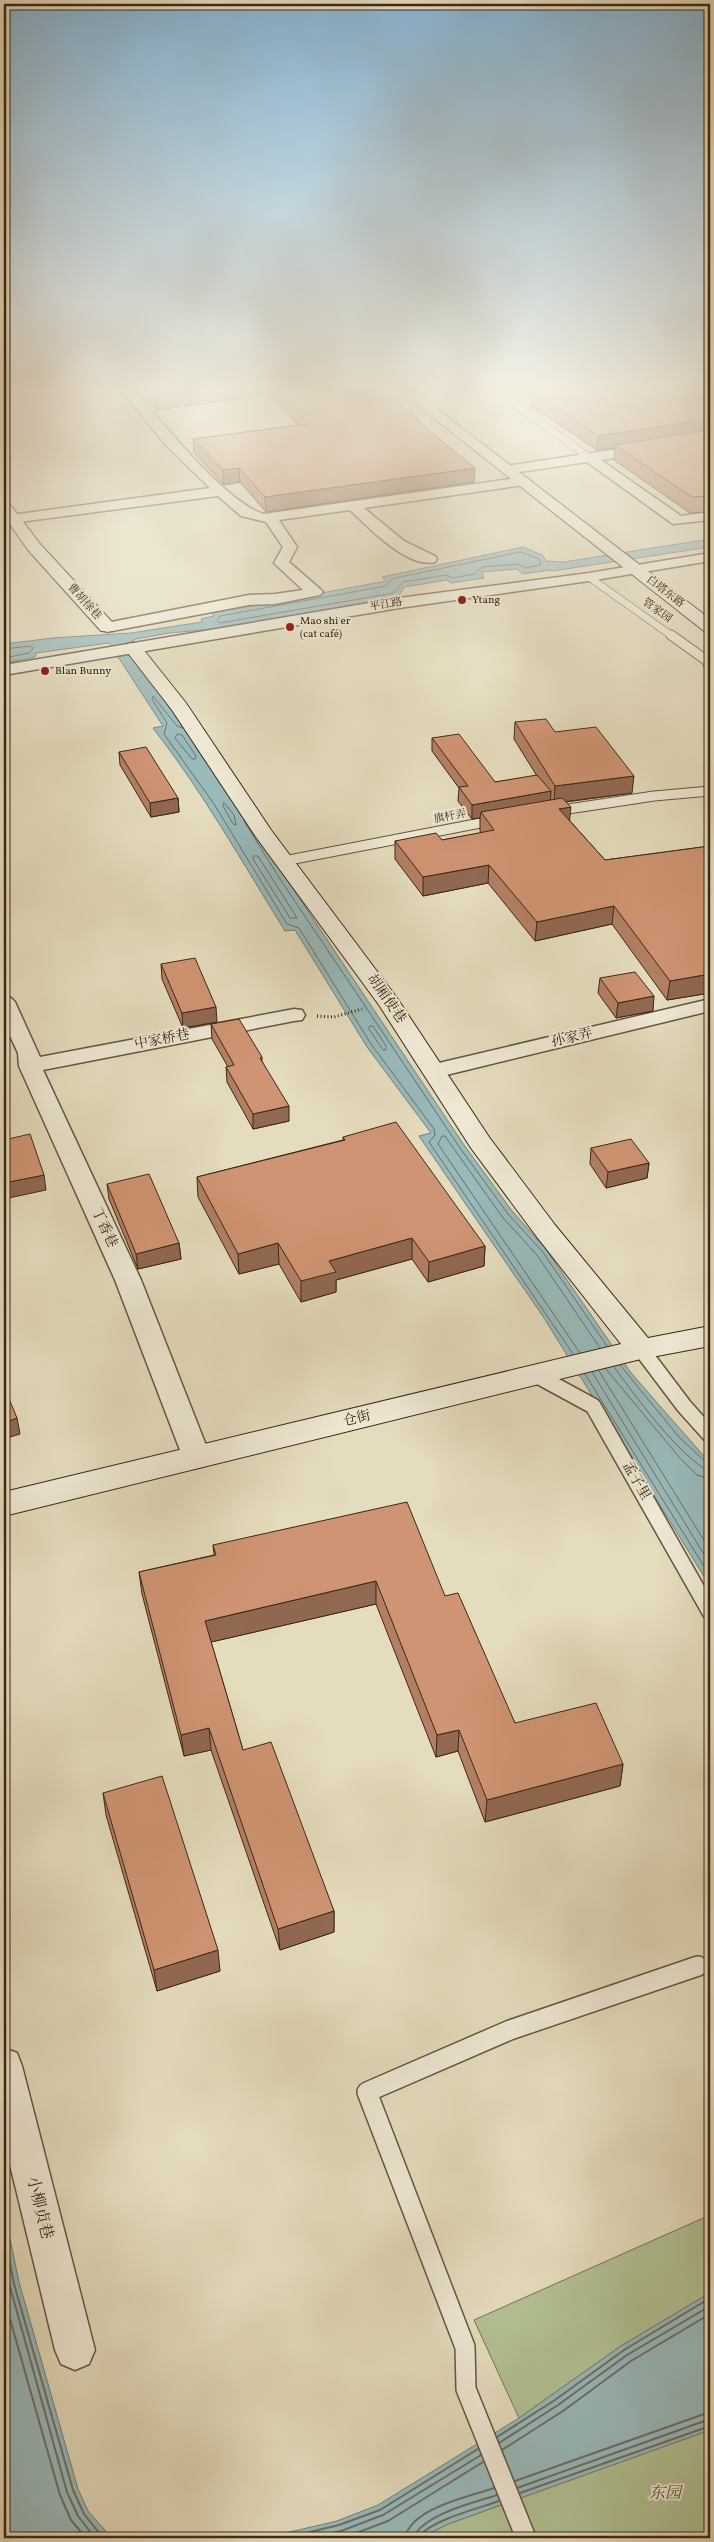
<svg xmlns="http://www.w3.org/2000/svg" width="714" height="2542" font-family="Vollkorn,'Noto Serif SC',serif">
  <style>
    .green { fill: #b2c193; stroke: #777454 }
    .water { fill: #99b9ba; stroke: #747f78 }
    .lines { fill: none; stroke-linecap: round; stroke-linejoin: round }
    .shore-far1 { stroke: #6a7068; stroke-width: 1 }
    .shore { stroke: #6a7068; stroke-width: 2 }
    .lane-far4-casing { stroke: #665540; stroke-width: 8 }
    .lane-far3-casing { stroke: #665540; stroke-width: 11 }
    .lane-far2-casing { stroke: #665540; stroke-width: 14 }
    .lane-far1-casing { stroke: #665540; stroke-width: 18 }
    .lane-casing { stroke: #665540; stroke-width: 22 }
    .street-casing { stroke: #665540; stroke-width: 3 }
    .secondary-casing { stroke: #3c2816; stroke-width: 2 }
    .path { stroke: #3c2816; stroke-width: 3; stroke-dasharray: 1 2.5; stroke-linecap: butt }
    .lane-far4 { stroke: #eee8d4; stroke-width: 7 }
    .lane-far3 { stroke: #eee8d4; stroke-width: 9 }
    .lane-far2 { stroke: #eee8d4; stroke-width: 11 }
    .lane-far1 { stroke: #eee8d4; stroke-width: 15 }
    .lane { stroke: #eee8d4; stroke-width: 19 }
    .street { fill: #eee8d4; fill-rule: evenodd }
    .secondary { fill: #eee8d4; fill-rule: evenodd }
    .wall { fill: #b27f63; stroke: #3c2816 }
    .shaded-wall { fill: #916850; stroke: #3c2816 }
    .building { fill: #cf9473; stroke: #3c2816 }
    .poi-dot { fill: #8f2418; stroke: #eee8d4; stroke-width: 2 }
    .labels { text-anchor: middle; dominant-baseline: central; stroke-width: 4; stroke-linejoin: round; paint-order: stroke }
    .far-street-label { font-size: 11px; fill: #3c2816; stroke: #eee8d4 }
    .far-poi-label { font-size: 11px; fill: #3c2816; stroke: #eee8d4; text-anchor: start }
    .street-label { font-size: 14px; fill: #3c2816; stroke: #eee8d4 }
    .near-street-label { font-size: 16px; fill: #3c2816; stroke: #eee8d4 }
    .near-park-label { font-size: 16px; font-style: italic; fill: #5a4e35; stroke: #eee8d4 }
  </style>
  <rect width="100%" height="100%" fill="#e5dcbd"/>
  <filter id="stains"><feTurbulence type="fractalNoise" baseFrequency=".004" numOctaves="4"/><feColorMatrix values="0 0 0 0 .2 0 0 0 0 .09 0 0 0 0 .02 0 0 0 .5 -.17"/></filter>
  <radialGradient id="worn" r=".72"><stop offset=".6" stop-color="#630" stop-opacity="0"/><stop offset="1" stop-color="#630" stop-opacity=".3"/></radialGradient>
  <g class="green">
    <path d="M710,2215V2293L621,2346L519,2418L474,2320Z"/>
    <path d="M710,2430V2538H420L448,2524Z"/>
  </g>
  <g class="water">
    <path d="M710,539V547L553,571L551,570L522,574L518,569L482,572L484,578L451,583L447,580L404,587L398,597L215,629L169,633L136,639L126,645L254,830L464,1145L512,1211L545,1248L631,1373L710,1463V1586L544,1318L419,1136L431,1133L367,1047L295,930L285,931C242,862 203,792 153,728L163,726L109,643L36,653L35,657L4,663V644L53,638L131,633L202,622L201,619L214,616L212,613L387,581L382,577L523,547L542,555L546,561L564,562Z"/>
    <path d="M4,2210L19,2282L78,2489L88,2511L112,2538H4Z"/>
    <path d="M710,2293V2430L448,2524L420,2538H264L337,2521L378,2505L519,2418L621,2346Z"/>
  </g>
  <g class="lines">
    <g class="shore-far1">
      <path d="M521,552L539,559L541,565L525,568L518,564L482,567L475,574L453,578L446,575L403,582L394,593L220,623L217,621L220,616L386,586L392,579Z"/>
      <path d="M4,649L30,646L33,648L29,653L4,658"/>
      <path d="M183,728L177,726L153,696L152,699L167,723L164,734L214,804L287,924L299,928L371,1044L434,1129L435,1135L429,1142L573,1354"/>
      <path d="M178,734L182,735L196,756L195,759H192L175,738Z"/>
      <path d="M224,803L234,815L236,825L233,824L223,806Z"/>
      <path d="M244,821L280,879L460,1148L508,1214L542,1251L607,1346"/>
      <path d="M254,856H258L297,918H290L253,859Z"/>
      <path d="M370,1026H373L386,1046V1050H383L369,1029Z"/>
      <path d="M580,1353L438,1144L442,1136H445L503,1218L537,1255L600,1348"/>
      <path d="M620,1365L679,1437L710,1466"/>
      <path d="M614,1367C636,1397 678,1455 710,1472"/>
      <path d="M606,1369L679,1457L697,1475L710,1479"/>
      <path d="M599,1371L710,1550"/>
      <path d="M592,1372L710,1564"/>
      <path d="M585,1374L710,1576"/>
    </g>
    <g class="shore">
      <path d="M4,2235L14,2284L73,2490L84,2514L103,2538"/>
      <path d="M4,2265L67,2492L78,2516L95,2538"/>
      <path d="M4,2298L60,2495L71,2520L86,2538"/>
      <path d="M497,2437L555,2400L624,2350L710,2298"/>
      <path d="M499,2443L558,2405L627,2355L710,2306"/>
      <path d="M502,2450L563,2411L631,2361L710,2314"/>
      <path d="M515,2481L710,2412"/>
      <path d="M517,2488L710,2419"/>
      <path d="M520,2493L710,2426"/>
      <path d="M285,2538L339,2525L380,2510L478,2449"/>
      <path d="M312,2538L341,2531L383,2515L481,2455"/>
      <path d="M343,2538L388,2521L483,2462"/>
      <path d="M405,2538C411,2508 468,2497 494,2488"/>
      <path d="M413,2538C424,2514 473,2503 497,2495"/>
      <path d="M419,2538C427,2521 480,2508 499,2501"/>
    </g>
    <defs>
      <g id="lane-far4">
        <path d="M547,398L523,402L519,407L590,458"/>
        <path d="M589,577L672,636"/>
      </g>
      <g id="lane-far3">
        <path d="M671,635L706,660L710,667"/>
        <path d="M555,811L654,796L710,791"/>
        <path d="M284,861L496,820"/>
      </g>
      <path id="lane-far2" d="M641,1349L645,1354"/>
      <g id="lane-far1">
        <path d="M644,1353L684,1406L710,1435"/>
        <path d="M536,1375L593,1406L710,1612"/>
      </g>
      <path id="lane" d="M526,2538L466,2389L465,2347L367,2092L510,2030L698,1966"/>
      <g id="street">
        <path d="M122,391H135C161,422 228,504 264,514L524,477L531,481L524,485L364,508L404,541L435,556L437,559L435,562C408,569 368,527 350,510L279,520L297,547L289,562L320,589L323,592L320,595L275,604L249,605L107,632L101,630L99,627L101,624L249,595L275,594L303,590L274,563L283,547L266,522L241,516L218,496L4,524V516L210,488L165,444Z"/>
        <path d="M409,391H440L410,399L404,395Z"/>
        <path d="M710,435V443L601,460L681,516L710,512V520L673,524L587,462L507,474L500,470L507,466Z"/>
        <path d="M710,553V561L589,581L399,608L4,675V665L399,598L589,573Z"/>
        <path d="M4,996L11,998L15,1002L40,1057L294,1009L302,1010L305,1015L302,1020L294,1021L43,1070L141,1280L211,1458L207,1465L197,1468L187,1465L183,1458L115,1280L19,1066L18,1053L4,1023Z"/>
        <path d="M710,999V1011L434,1078L426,1076L423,1071L426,1066Z"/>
        <path d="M4,2048L17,2053L22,2066L95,2350L89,2364L75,2370L61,2364L55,2350L4,2140Z"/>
      </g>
      <g id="secondary">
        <path d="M399,391H414L710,619V632L704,631Z"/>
        <path d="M4,501L9,503L40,544L113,623L116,627L113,631H101L28,550L4,516Z"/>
        <path d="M133,643L139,644L186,703L271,830L397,998L489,1137L555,1225L648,1338L710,1326V1346L641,1359L4,1516V1492L621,1344L537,1237L471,1148L379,1005L256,837L172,710L124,648L127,644Z"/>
      </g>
    </defs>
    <use href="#lane-far4" class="lane-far4-casing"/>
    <use href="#lane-far3" class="lane-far3-casing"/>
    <use href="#lane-far2" class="lane-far2-casing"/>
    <use href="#lane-far1" class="lane-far1-casing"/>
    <use href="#lane" class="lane-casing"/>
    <use href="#street" class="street-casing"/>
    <use href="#secondary" class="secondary-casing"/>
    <path class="path" d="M317,1016L334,1017L362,1009"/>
    <use href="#lane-far4" class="lane-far4"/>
    <use href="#lane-far3" class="lane-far3"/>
    <use href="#lane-far2" class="lane-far2"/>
    <use href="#lane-far1" class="lane-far1"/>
    <use href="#lane" class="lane"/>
    <use href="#street" class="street"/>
    <use href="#secondary" class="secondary"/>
  </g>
  <g class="wall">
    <path d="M141,391H386L419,422L474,482L266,512L240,482L224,485L194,453L193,439L298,425L269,395L156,410Z"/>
    <path d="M532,391H710V512L690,513L614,460L615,448L597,450L531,406Z"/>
    <path d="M515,722L555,732L632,793L566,802L570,821L605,860L710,846V993L667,1000L612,924L535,941L488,883L423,896L395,859V841L442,840L481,833L480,831V818L472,819L458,801L459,788L432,751V738L495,782L537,776L514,739Z"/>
    <path d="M119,752L178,798L179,812L151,817L120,765Z"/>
    <path d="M161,964L217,1022L183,1028L162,979Z"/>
    <path d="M600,978L653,1011L616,1018L598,993Z"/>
    <path d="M211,1024L262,1057V1061L289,1121L253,1129L227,1082L226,1067H228L212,1039Z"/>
    <path d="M343,1137L485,1246L484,1266L428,1282L412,1259L336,1280V1292L301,1302L279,1264L239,1274L198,1197L197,1177L343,1140Z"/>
    <path d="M591,1148L649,1163L647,1178L606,1188L590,1164Z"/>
    <path d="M107,1184L179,1243L181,1259L138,1269L109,1199Z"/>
    <path d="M213,1545L445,1596L515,1723L623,1764L620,1786L485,1822L458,1751L436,1757L376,1604L211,1642L243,1750L334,1911V1932L280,1950L211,1750L184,1756L142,1594L139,1572L214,1555Z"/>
    <path d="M103,1793L220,1971L157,1991L106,1815Z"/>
  </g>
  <g class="shaded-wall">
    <path d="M191,391H269V395L156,410L155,396Z"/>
    <path d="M710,419V434L615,445V448L597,450L598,436Z"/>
    <path d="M239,468L240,482L224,485L223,470Z"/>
    <path d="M475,468L474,482L266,512L265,497Z"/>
    <path d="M634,776L632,793L554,803L555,786Z"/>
    <path d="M551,791L550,805L481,812L480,818L472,819V805Z"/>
    <path d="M178,798L179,812L151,817L150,803Z"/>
    <path d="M571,807L569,825L559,809Z"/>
    <path d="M489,865L488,883L423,896V877Z"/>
    <path d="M614,906L612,924L535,941L537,922Z"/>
    <path d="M710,974V993L667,1000L670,981Z"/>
    <path d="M654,996L653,1011L616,1018L618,1003Z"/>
    <path d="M216,1007L217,1022L183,1028L182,1013Z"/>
    <path d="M289,1106V1121L253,1129V1114Z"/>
    <path d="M649,1163L647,1178L606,1188L608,1172Z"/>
    <path d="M44,1175L46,1190L4,1199V1183Z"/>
    <path d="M412,1238V1259L336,1280V1292L301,1302V1281L329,1261Z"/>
    <path d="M179,1243L181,1259L138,1269L136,1254Z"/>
    <path d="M278,1243L279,1264L239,1274L238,1254Z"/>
    <path d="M485,1246L484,1266L428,1282L429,1262Z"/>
    <path d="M17,1418L20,1434L4,1439V1423Z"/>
    <path d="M376,1581V1604L207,1643L205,1621Z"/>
    <path d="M209,1728L211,1750L184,1756L181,1735Z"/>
    <path d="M459,1730L458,1751L436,1757L437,1735Z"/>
    <path d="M623,1764L620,1786L485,1822L487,1800Z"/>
    <path d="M334,1911V1932L280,1950L278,1929Z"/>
    <path d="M218,1950L220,1971L157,1991L154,1970Z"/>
  </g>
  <g class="building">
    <path d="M152,391H191L155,396Z"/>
    <path d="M278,391H386L419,420H416L475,468L265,497L239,468L223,470L193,439L309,424Z"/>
    <path d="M532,391H687L710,404V419L598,436Z"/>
    <path d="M710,430V496L692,497L615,445Z"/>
    <path d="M546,719L555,732L596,727L634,776L555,786L515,722Z"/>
    <path d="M459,734L495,782L537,775L551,791L472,805L459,787L468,786L432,738Z"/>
    <path d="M146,747L178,798L150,803L119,752Z"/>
    <path d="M562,798L571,807L559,809L605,860L710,846V974L670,981L614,906L537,922L489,865L423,877L395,841L436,833L442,840L494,830L481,812Z"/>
    <path d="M195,958L216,1007L182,1013L161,964Z"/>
    <path d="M635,972L654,996L618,1003L600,978Z"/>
    <path d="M239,1019L262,1057L260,1058L289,1106L253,1114L226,1067L234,1065L211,1024Z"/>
    <path d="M396,1122L485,1246L429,1262L412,1238L329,1261L336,1272L301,1281L278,1243L238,1254L197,1177L345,1140L343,1137Z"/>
    <path d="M30,1134L44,1175L4,1183V1140Z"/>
    <path d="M631,1139L649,1163L608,1172L591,1148Z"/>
    <path d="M149,1174L179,1243L136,1254L107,1184Z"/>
    <path d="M4,1387L17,1418L4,1423Z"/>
    <path d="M407,1502L445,1596L458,1593L515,1723L596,1703L623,1764L487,1800L459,1730L437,1735L376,1581L205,1621L243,1750L271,1742L334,1911L278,1929L209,1728L181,1735L139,1572L216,1555L213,1545Z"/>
    <path d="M162,1776L218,1950L154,1970L103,1793Z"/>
  </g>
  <linearGradient id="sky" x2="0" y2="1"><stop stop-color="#88b6d6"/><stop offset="0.52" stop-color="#f3efe1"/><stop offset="1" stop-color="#f3efe1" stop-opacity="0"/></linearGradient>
  <rect width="714" height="747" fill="url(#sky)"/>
  <g class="poi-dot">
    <circle cx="462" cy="600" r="5"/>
    <circle cx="290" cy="627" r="5"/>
    <circle cx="45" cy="671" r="5"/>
  </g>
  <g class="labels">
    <g class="far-street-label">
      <text transform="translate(665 592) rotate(38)">白塔东路</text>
      <text transform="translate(84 602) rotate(48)">曹胡徐巷</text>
      <text transform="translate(386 605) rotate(-9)">平江路</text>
      <text transform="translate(657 611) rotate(35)">管家园</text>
      <text transform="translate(450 817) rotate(-11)">旗杆弄</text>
    </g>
    <g class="far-poi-label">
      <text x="472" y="600">Ytang</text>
      <text x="300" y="621">Mao shi er<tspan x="300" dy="13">(cat café)</tspan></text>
      <text x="55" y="671">Blan Bunny</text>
    </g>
    <g class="street-label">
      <text transform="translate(386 999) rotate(55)">胡厢使巷</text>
      <text transform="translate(572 1038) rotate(-13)">孙家弄</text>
      <text transform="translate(162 1040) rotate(-11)">中家桥巷</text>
      <text transform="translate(104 1228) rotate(65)">丁香巷</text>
      <text transform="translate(357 1419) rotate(-14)">仓街</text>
      <text transform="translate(636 1481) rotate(60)">孟子里</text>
    </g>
    <g class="near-street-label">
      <text transform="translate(39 2208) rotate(76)">小柳贞巷</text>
    </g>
    <g class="near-park-label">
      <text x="665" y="2494">东园</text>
    </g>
  </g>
  <rect width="714" height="2542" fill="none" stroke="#e5dcbd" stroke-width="20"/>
  <rect x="5" y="5" width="704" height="2532" fill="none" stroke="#3c2816" stroke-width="2.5"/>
  <rect x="10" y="10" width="694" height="2522" fill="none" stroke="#3c2816"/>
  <rect width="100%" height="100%" filter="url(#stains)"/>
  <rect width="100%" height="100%" fill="url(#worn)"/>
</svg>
